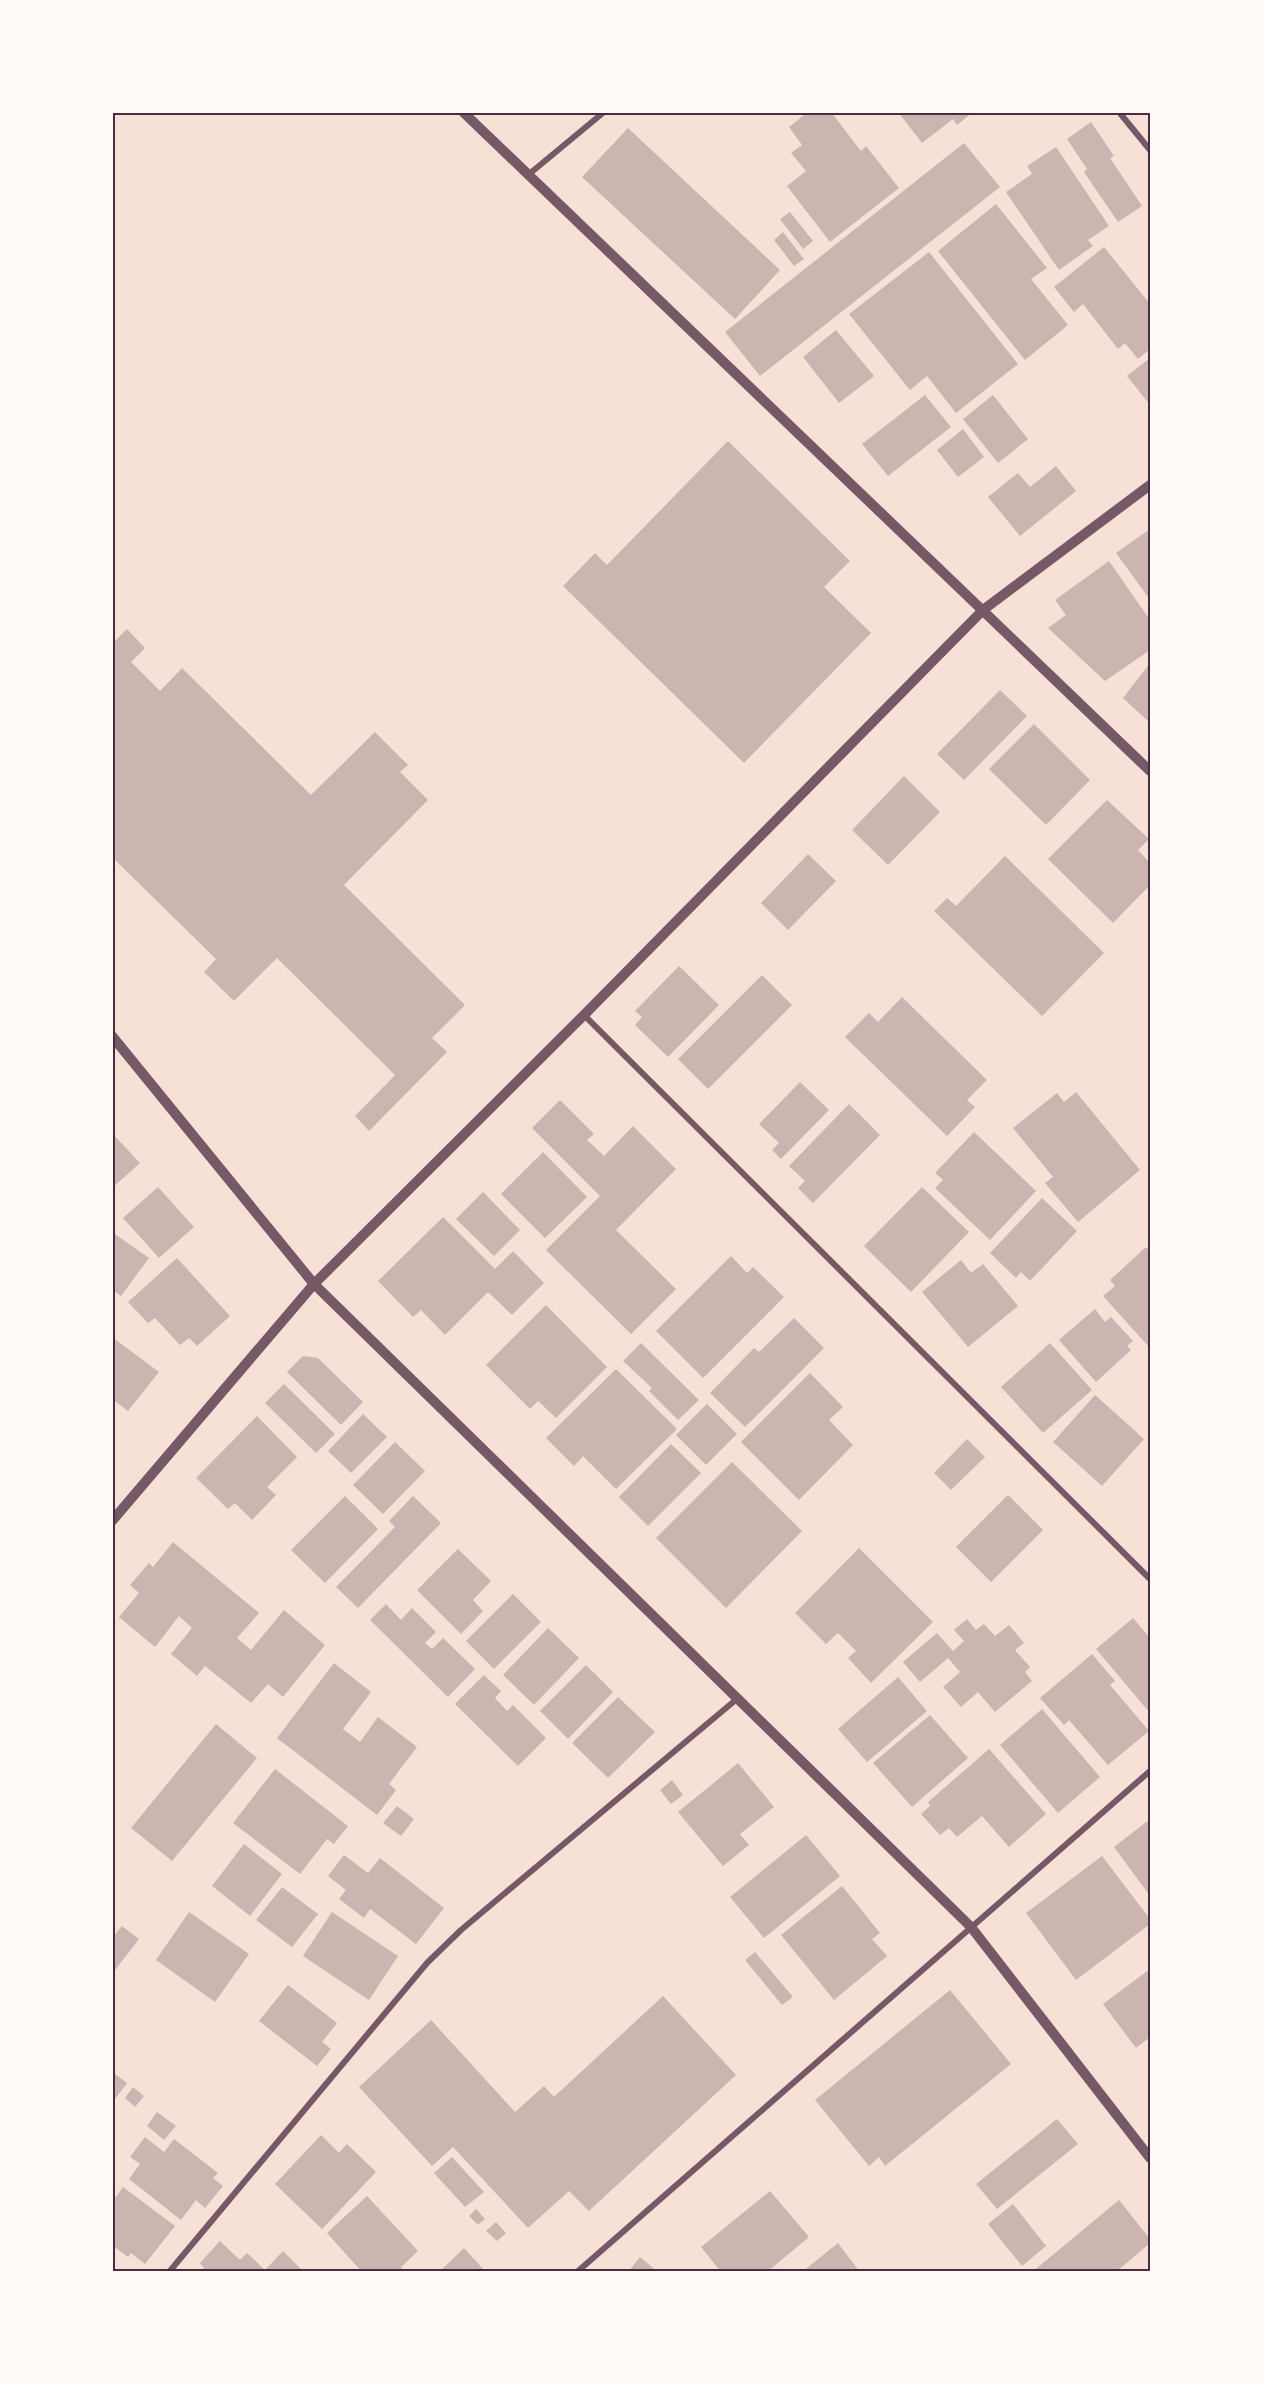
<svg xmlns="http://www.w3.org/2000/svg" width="1263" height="2384" font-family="Inter,sans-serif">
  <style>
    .building { fill: #ccb4b1 }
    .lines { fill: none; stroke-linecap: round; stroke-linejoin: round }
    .minor { stroke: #755966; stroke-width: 6 }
    .tertiary { stroke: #755966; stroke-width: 10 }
    .neatline { fill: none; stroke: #4a2c40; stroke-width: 2 }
  </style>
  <rect width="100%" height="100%" fill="#f7e1d7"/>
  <g class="building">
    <path d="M808,112H831L861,151L866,146L899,188L830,242L787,186L806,171L791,153L802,145L789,127Z"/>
    <path d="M898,112H973L957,125L953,119L922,143Z"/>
    <path d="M1091,122L1114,156L1110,158L1142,206L1118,222L1084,172L1087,169L1067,139Z"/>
    <path d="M628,128L780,270L735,319L582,177Z"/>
    <path d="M964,143L1000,187L760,376L725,332Z"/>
    <path d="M1056,147L1109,226L1088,240L1093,246L1059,270L1006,192L1032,174L1027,166Z"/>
    <path d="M996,204L1047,268L1031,279L1068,325L1025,360L938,251Z"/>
    <path d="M790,212L813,241L803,249L780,219Z"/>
    <path d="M783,232L804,259L794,266L774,240Z"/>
    <path d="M1104,247L1150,304V349L1138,359L1125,343L1118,349L1083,304L1074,312L1054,287Z"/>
    <path d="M929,252L1018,364L956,413L927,376L910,390L849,314Z"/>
    <path d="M836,330L874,376L839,403L803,357Z"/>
    <path d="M1150,358V405L1127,376Z"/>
    <path d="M925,395L951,427L888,476L862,444Z"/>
    <path d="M993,395L1028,439L998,463L963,419Z"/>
    <path d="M963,429L984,457L958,477L937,450Z"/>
    <path d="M728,441L850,561L824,587L871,633L744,763L563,586L595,553L607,565Z"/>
    <path d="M1056,466L1076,491L1020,536L988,497L1018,473L1030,487Z"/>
    <path d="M1150,529V595L1148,597L1116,553Z"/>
    <path d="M1109,561L1150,620V650L1105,681L1048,628L1066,615L1055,600Z"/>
    <path d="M127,629L145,648L131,662L160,691L182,668L311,795L375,732L408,765L400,772L428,800L344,885L465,1005L432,1038L447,1052L369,1131L355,1116L395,1075L277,958L234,1001L204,972L216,959L112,857V644Z"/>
    <path d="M1148,666L1150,669V723L1123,698Z"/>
    <path d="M1000,690L1027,716L964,780L937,754Z"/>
    <path d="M1034,724L1090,780L1046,825L989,769Z"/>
    <path d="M904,776L940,812L888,865L852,830Z"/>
    <path d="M1107,800L1149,839L1138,850L1150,863V885L1113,923L1048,859Z"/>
    <path d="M808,854L836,881L788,930L761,903Z"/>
    <path d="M1005,856L1104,953L1042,1016L934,911L947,898L956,906Z"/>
    <path d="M679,966L719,1005L668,1057L635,1025L642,1017L635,1011Z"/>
    <path d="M762,975L792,1005L708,1089L678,1059Z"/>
    <path d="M902,997L987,1080L967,1100L975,1107L947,1136L845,1037L869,1013L878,1022Z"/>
    <path d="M800,1082L829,1110L781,1159L772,1150L779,1143L759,1124Z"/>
    <path d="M1076,1092L1140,1170L1078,1222L1045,1183L1053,1177L1013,1128L1057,1093L1064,1102Z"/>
    <path d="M560,1100L594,1134L587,1140L604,1156L633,1126L676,1169L616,1230L676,1289L631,1334L546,1250L600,1196L532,1128Z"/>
    <path d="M849,1104L880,1135L813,1203L798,1188L805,1181L789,1166Z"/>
    <path d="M974,1132L1036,1191L990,1240L935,1188L943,1180L935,1173Z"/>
    <path d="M112,1133L140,1163L112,1188Z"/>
    <path d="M543,1152L587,1197L545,1238L501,1194Z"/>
    <path d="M158,1187L194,1227L159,1258L123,1218Z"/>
    <path d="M922,1187L969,1232L911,1292L864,1246Z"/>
    <path d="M483,1192L520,1230L494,1256L456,1219Z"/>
    <path d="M1042,1198L1077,1231L1030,1281L1021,1272L1016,1278L990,1253Z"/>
    <path d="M443,1217L495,1269L513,1251L544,1283L512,1315L488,1292L445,1335L421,1310L413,1317L378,1281Z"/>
    <path d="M112,1232L149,1258L121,1296L112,1290Z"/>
    <path d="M1146,1247L1150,1252V1348L1103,1296L1115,1286L1110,1280Z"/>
    <path d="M731,1256L747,1273L753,1267L784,1297L703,1378L656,1331Z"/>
    <path d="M177,1258L230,1316L197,1346L189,1338L180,1345L155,1318L148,1323L128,1302Z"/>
    <path d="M961,1260L971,1273L983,1264L1018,1306L968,1347L922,1292Z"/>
    <path d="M546,1305L607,1367L556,1418L538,1401L530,1409L486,1365Z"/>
    <path d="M1095,1309L1105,1322L1111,1317L1133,1341L1127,1346L1131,1350L1096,1382L1059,1340Z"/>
    <path d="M794,1318L824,1348L745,1427L710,1393L754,1348L759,1352Z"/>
    <path d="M112,1337L159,1372L128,1411L112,1399Z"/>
    <path d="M641,1343L699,1400L678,1420L649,1391L652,1388L623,1361Z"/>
    <path d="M1050,1343L1092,1390L1043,1433L1001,1387Z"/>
    <path d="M303,1356L318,1358L363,1402L341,1425L287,1372Z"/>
    <path d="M616,1369L677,1429L616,1489L583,1456L574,1466L546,1438Z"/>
    <path d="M810,1373L843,1407L829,1420L853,1445L799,1500L741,1442Z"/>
    <path d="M284,1384L335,1434L316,1453L265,1403Z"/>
    <path d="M1095,1395L1144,1439L1102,1486L1053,1442Z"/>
    <path d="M707,1404L737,1434L706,1465L676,1435Z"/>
    <path d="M363,1414L387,1437L351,1473L328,1451Z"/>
    <path d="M257,1416L297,1457L267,1487L276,1495L252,1520L235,1503L228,1509L196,1478Z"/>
    <path d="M967,1439L985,1457L951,1490L934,1473Z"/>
    <path d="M395,1442L425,1471L383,1514L353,1485Z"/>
    <path d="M671,1444L701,1473L648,1526L619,1497Z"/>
    <path d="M732,1462L802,1531L726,1608L656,1538Z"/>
    <path d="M1008,1495L1043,1530L991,1582L956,1547Z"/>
    <path d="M345,1496L378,1529L325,1583L291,1550Z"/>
    <path d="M413,1496L441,1523L358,1608L336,1587L395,1527L389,1521Z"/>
    <path d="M173,1542L259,1613L237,1638L251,1650L284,1610L325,1645L283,1697L268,1684L251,1703L205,1666L197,1676L171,1654L192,1628L179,1616L155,1647L119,1617L139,1593L130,1585L149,1563L153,1567Z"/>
    <path d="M859,1548L933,1622L871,1683L848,1658L856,1651L838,1633L826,1644L795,1613Z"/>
    <path d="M458,1549L491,1581L473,1600L483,1611L461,1634L417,1590Z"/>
    <path d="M513,1594L541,1622L494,1669L466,1641Z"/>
    <path d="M386,1604L401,1620L412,1608L436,1632L425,1643L432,1649L443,1638L475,1669L448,1697L370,1620Z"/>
    <path d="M1133,1618L1150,1638V1713L1096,1649Z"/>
    <path d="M967,1619L976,1630L984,1624L995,1636L1009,1625L1024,1643L1015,1650L1030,1667L1025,1672L1032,1681L995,1712L978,1692L961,1707L943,1687L960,1672L948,1658L920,1682L903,1662L937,1633L953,1651L964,1641L954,1630Z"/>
    <path d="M548,1628L579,1658L534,1705L503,1675Z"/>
    <path d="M1092,1654L1115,1681L1110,1685L1149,1731L1108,1765L1069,1720L1064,1725L1040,1698Z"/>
    <path d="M334,1663L371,1692L343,1729L360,1742L378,1717L417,1747L389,1784L396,1790L377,1815L277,1738Z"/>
    <path d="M586,1665L613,1692L568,1739L540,1711Z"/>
    <path d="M484,1675L501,1691L495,1698L507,1711L513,1705L546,1738L518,1766L455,1704Z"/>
    <path d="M898,1677L927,1711L867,1762L838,1729Z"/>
    <path d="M618,1697L655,1732L608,1778L572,1743Z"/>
    <path d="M1042,1709L1100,1777L1058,1813L1000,1745Z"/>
    <path d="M930,1715L968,1758L912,1807L873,1763Z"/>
    <path d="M216,1724L257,1758L172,1861L131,1828Z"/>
    <path d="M989,1749L1046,1814L1009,1847L982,1816L957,1837L949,1828L940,1835L921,1814L930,1806L928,1802Z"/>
    <path d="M738,1763L774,1807L740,1834L749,1845L723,1866L678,1812Z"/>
    <path d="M275,1769L348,1826L334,1844L327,1839L300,1874L233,1823Z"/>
    <path d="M672,1780L683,1795L671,1804L660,1790Z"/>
    <path d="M397,1806L414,1819L401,1836L383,1823Z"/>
    <path d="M1150,1819V1896L1114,1847Z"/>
    <path d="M806,1835L840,1876L764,1938L730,1897Z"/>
    <path d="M244,1844L282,1874L250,1916L212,1886Z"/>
    <path d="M344,1855L368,1873L380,1858L444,1908L416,1944L370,1909L364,1918L339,1899L346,1890L328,1876Z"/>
    <path d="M1102,1856L1150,1919V1924L1076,1980L1026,1913Z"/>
    <path d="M842,1886L880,1933L872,1939L887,1956L834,2000L781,1935Z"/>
    <path d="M282,1887L318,1914L292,1947L256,1920Z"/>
    <path d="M189,1912L249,1954L215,2002L156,1960Z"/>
    <path d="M332,1912L398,1956L369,2000L303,1956Z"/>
    <path d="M122,1926L139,1939L112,1974V1938Z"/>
    <path d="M755,1952L793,1997L782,2005L745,1960Z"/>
    <path d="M1150,1969V2037L1136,2048L1103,2004Z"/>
    <path d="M288,1985L337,2023L322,2042L331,2049L317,2066L259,2021Z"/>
    <path d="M950,1990L1011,2064L885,2166L879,2157L869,2166L815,2100Z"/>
    <path d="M663,1996L736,2075L589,2211L569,2191L528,2228L453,2147L432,2166L359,2087L431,2020L515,2112L544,2086L554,2097Z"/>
    <path d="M115,2074L127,2083L112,2103V2077Z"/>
    <path d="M133,2087L144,2096L135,2107L125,2098Z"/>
    <path d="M157,2112L176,2126L164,2140L147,2126Z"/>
    <path d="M1057,2119L1078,2144L997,2209L976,2184Z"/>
    <path d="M321,2135L339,2153L347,2144L376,2172L322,2229L275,2184Z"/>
    <path d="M145,2137L164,2152L174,2139L218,2173L213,2178L223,2186L205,2208L196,2200L181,2220L129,2179L140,2164L130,2157Z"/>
    <path d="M452,2157L484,2192L465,2207L434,2173Z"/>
    <path d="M123,2187L175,2226L145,2264L131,2253L128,2257L112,2245V2195L116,2197Z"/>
    <path d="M770,2191L809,2237L767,2272H721L701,2247Z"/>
    <path d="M367,2196L418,2251L401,2267L405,2272H362L327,2233Z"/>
    <path d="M1119,2200L1150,2239V2243L1116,2272H1032Z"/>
    <path d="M1013,2204L1046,2246L1022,2266L988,2224Z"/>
    <path d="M476,2209L485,2219L478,2225L469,2216Z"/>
    <path d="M496,2222L506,2233L497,2241L486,2231Z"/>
    <path d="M220,2241L240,2260L247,2253L265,2270L283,2251L304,2272H201L204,2268L200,2263Z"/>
    <path d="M838,2243L860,2272H802Z"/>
    <path d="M464,2248L486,2272H439Z"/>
    <path d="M640,2257L658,2272H628Z"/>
  </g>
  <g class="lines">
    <g class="minor">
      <path d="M1119,112L1150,150"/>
      <path d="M528,175L604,112"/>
      <path d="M584,1015L1150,1579"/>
      <path d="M169,2272L427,1963L461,1930L738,1698"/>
      <path d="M577,2272L1150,1771"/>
    </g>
    <g class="tertiary">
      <path d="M463,112L1150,771"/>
      <path d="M112,1036L314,1284L971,1927L1150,2158"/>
      <path d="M112,1521L314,1284L584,1015L983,610L1150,485"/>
    </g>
  </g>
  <rect width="1263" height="2384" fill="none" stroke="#fffaf5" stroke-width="228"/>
  <rect x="114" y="114" width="1035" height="2156" class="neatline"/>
</svg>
